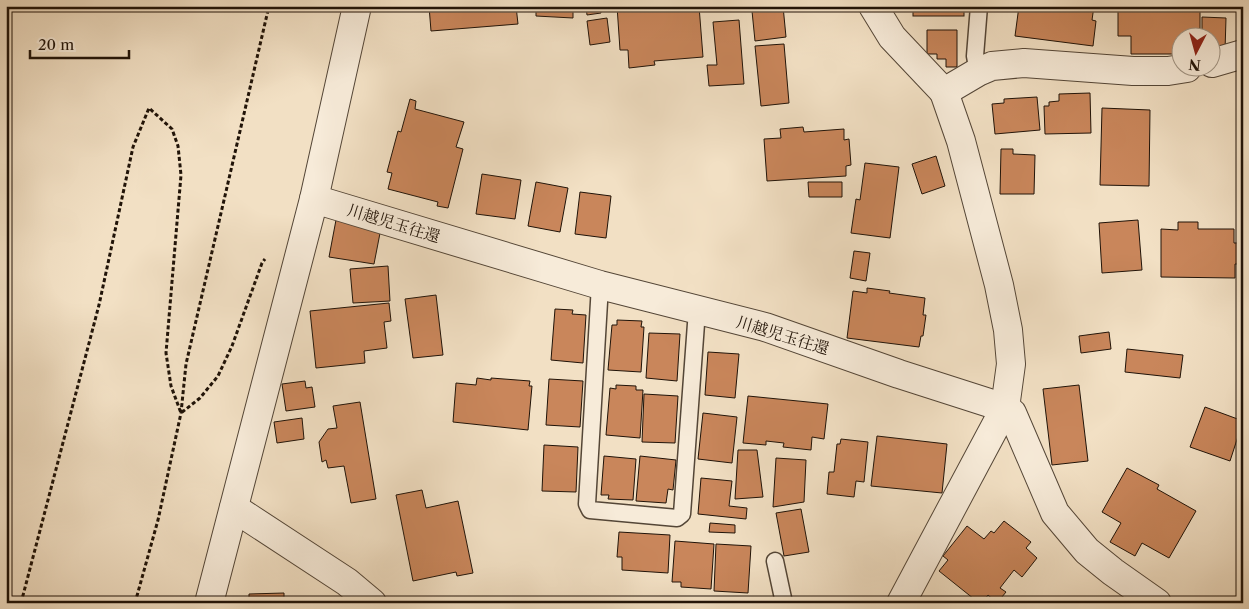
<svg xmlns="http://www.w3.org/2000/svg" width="1249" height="609" font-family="'Libre Caslon Text','Noto Serif JP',serif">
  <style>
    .building { fill: #c9865b; stroke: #201308 }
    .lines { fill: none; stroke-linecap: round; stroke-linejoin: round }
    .service-casing { stroke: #544637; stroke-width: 19 }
    .minor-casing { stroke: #544637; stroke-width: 30 }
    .path { stroke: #201308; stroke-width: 3; stroke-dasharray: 4 2.5; stroke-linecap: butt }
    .service { stroke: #f7ebd9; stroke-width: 16 }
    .minor { stroke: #f7ebd9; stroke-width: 28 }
    .labels { text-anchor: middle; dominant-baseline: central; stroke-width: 4.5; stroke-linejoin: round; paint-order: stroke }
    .street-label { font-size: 16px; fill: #201308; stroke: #f7ebd9 }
  </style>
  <rect width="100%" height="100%" fill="#f2e0c4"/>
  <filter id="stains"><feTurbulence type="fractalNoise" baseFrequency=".004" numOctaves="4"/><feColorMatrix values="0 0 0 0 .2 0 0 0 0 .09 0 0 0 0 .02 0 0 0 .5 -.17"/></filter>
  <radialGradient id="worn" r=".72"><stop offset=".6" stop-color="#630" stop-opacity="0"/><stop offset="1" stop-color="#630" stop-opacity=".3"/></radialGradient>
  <g class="building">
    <path d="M429,6H516L518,24L431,31Z"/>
    <path d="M536,6H573V18L536,16Z"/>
    <path d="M586,6H600L601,13L587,15Z"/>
    <path d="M617,6H659V9L699,6L703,57L654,61L655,65L629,68L628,50H620Z"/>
    <path d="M753,6H783L786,37L755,41L752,11Z"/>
    <rect x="913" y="6" width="51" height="10"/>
    <path d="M1019,6H1094L1092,20L1096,21L1093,46L1015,36Z"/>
    <path d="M1118,6L1200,7V38H1182V54H1131V36H1118Z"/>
    <path d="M1202,17L1226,18L1225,51H1212V38H1202Z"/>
    <path d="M607,18L610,42L590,45L587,21Z"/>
    <path d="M739,20L744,84L709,86L707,65H717L713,22Z"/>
    <path d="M927,30H957V67H946V59H937V54H927Z"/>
    <path d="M784,44L789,103L761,106L755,46Z"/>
    <path d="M1090,93L1091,133L1045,134L1044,106H1049V102L1059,101V94Z"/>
    <path d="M1037,97L1040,130L995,134L992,104L1004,103V99Z"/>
    <path d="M410,99L416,101L415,109L464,122L456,147L463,149L448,208L437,206L438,202L388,189L392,173L387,172L398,131L401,132Z"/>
    <path d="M1102,108L1150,110L1149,186L1100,185Z"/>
    <path d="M803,127L804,132L844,129V140L849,139L851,165L846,166V176L767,181L764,139L781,138L780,129Z"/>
    <path d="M1001,149H1013V154L1035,155L1034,194H1000Z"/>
    <path d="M936,156L945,186L922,194L912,164Z"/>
    <path d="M865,163L899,167L890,238L851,233L856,199L860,200Z"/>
    <path d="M482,174L521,180L515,219L476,214Z"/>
    <path d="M536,182L568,188L560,232L528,226Z"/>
    <path d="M808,182H842V197H809Z"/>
    <path d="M580,192L611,196L606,238L575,234Z"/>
    <path d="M336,220L381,228L374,264L329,257Z"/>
    <path d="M1138,220L1142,270L1102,273L1099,223Z"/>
    <path d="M1178,222H1198V229H1234V243H1240V264H1235V278L1161,277V229L1178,230Z"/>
    <path d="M854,251L870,253L866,281L850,278Z"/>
    <path d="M388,266L390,301L353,303L350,269Z"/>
    <path d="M867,288L890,291L889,293L925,298L923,315H926L923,336H921L919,347L847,338L853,291L867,293Z"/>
    <path d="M436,295L443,355L413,358L405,299Z"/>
    <path d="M389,303L391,321L384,322L387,348L364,351L365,363L316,368L310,311Z"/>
    <path d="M555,309L573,310L572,314L586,315L583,363L551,360Z"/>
    <path d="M617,320L642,321L641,327H644L641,372L608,370L612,325H617Z"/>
    <path d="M1109,332L1111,349L1081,353L1079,336Z"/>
    <path d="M649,333L680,334L677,381L646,378Z"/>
    <path d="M1127,349L1183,355L1180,378L1125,372Z"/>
    <path d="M708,352L739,354L735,398L705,395Z"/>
    <path d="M477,378L491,380V378L530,381L529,386H532L528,430L453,422L456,383L476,385Z"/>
    <path d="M549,379L583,381L580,427L546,425Z"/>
    <path d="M305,381L306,388L312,387L315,407L286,411L282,384Z"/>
    <path d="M616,385L636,386V390H643L640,438L606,435L610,388L616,389Z"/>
    <path d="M1079,385L1088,461L1052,465L1043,389Z"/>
    <path d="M644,394L678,396L675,443L642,442Z"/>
    <path d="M748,396L828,404L824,439L812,437L811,450L783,447L784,443L766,441V445L743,443Z"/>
    <path d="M360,402L376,499L351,503L344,466L328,468L326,460L322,462L319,442L328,429L337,428L333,406Z"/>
    <path d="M1205,407L1243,421L1230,461L1190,447Z"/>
    <path d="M703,413L737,417L732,463L698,459Z"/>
    <path d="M302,418L304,439L277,443L274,422Z"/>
    <path d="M877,436L947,444L942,493L871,486Z"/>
    <path d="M841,439L868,442L864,482L856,481L854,497L827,494L829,472H834L837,444H840Z"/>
    <path d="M544,445L578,447L576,492L542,491Z"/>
    <path d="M738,450H757L763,497L735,499Z"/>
    <path d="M604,456L636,459L633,500L608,499L609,495H601Z"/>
    <path d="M640,456L676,460L673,490L668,489L666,503L636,501Z"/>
    <path d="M776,458L806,460L804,502L773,507Z"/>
    <path d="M1127,468L1159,485L1157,489L1196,511L1169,558L1142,543L1135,556L1110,542L1121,523L1102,512Z"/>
    <path d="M701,478L732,481L729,506L747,508L746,519L698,514Z"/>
    <path d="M422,490L426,508L458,501L473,573L457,576L456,572L413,581L396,495Z"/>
    <path d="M801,509L809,552L784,556L776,513Z"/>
    <path d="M1004,521L1031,542L1026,548L1037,558L1022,577L1014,570L1000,588L1006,592L997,603L988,595L982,603H979L939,571L948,560L943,556L967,526L984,539L991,531L994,533Z"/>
    <path d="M710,523L735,525V533L709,532Z"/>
    <path d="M619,532L670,535L668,573L622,570V557H617Z"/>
    <path d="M675,541L714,544L711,589L681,587V582H672Z"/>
    <path d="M716,544L751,546L748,593L714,591Z"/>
    <path d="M284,593V603H249V594Z"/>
  </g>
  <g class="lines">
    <defs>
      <g id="service">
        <path d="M978,72L975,56L979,6"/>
        <path d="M600,285L587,504L590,510L677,518L682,514L697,310"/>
        <path d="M775,561L784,603"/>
      </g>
      <g id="minor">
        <path d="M873,6L892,37L944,92L978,72L992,66L1024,63L1133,71H1168L1187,68"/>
        <path d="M1212,63L1243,54"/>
        <path d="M314,199L600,285L765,327L899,374L1005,408L1012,413L1055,513L1087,551L1113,572L1157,603"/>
        <path d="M234,508L347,582L372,603"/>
        <path d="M209,603L314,199L357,6"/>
        <path d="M901,603L1005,408L1011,364L1008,330L999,285L961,141L944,92"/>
      </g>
    </defs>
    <use href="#service" class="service-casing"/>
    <use href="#minor" class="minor-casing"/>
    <g class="path">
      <path d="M21,603L99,305L133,147L149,108L172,129L178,146L181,175L166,353L171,386L181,413L200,398L218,376L232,346L262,263L265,259"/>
      <path d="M135,603L158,520L181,413L186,364L269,6"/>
    </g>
    <use href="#service" class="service"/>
    <use href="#minor" class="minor"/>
  </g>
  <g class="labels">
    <g class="street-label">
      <text transform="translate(394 223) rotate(17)">川越児玉往還</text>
      <text transform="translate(783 335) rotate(17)">川越児玉往還</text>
    </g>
  </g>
  <rect width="1249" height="609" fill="none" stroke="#f2e0c4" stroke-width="25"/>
  <rect x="8" y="8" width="1234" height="594" fill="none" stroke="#201308" stroke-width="2.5"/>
  <rect x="12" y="12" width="1224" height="584" fill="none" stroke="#201308"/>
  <g transform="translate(1196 52) rotate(186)"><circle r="24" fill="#f7ebd9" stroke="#a19585"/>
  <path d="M0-4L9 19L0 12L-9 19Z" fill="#8f2418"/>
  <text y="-8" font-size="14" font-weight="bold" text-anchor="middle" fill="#201308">N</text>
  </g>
  <path d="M30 50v8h99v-8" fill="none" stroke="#201308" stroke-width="2.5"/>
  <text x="38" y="50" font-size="15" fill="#201308" stroke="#f7ebd9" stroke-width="4" paint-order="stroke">20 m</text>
  <rect width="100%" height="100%" filter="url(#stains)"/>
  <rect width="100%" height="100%" fill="url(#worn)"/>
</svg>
